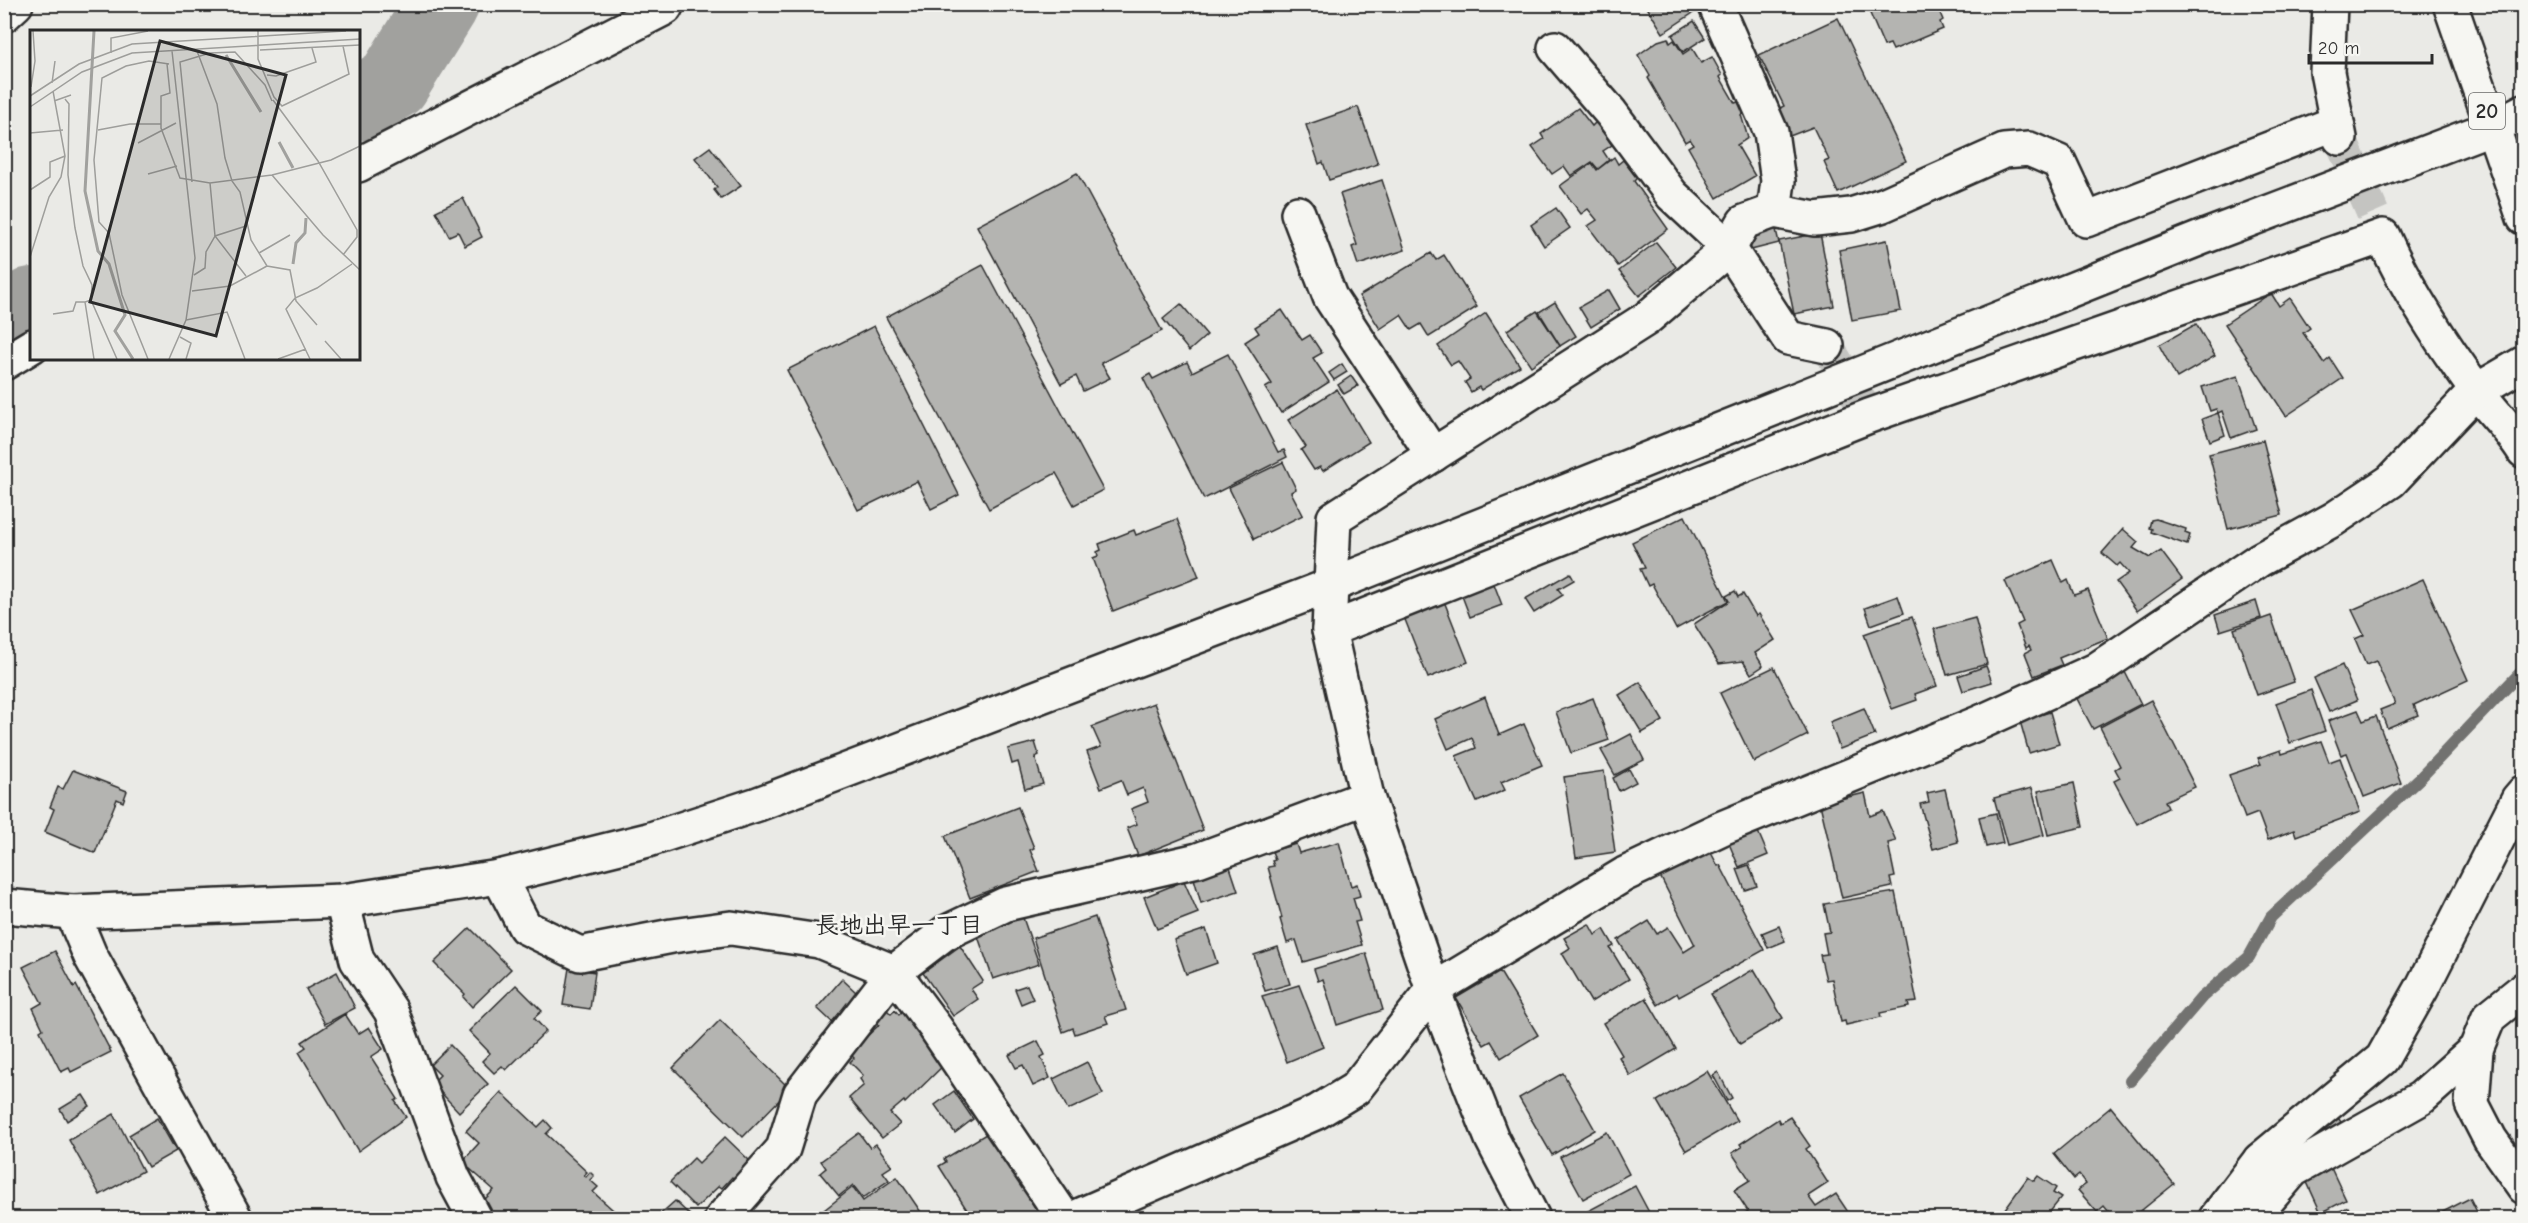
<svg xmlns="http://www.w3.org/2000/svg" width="2528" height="1223" font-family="'Comic Neue','Klee One',sans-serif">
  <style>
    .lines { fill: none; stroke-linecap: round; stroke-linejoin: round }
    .stream { stroke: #727270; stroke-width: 12 }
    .river { stroke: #a1a19e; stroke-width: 74 }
    .building { fill: #b4b4b1; stroke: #2b2b2b; stroke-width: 1.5 }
    .minor-tunnel { stroke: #c4c4c1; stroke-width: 33; stroke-dasharray: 33 16; stroke-linecap: butt }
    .minor-casing { stroke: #2b2b2b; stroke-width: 38 }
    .highway-casing { stroke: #2b2b2b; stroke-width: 38 }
    .minor { stroke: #f6f6f2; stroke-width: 33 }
    .highway { stroke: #f6f6f2; stroke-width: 33 }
    .labels { text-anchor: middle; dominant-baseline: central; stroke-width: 5; stroke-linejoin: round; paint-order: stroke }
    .shield { fill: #f6f6f2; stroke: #686867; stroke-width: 1.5 }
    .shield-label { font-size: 21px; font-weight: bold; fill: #2b2b2b }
    .neighbourhood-label { font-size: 24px; font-weight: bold; fill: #2b2b2b; stroke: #f6f6f2 }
    .inset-river { fill: none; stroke: #a1a19e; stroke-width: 3 }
    .inset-road { fill: none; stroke: #9e9e9b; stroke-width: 1.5 }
    .view { fill: #2b2b2b; fill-opacity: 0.15; stroke: #2b2b2b; stroke-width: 3 }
    .inset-edge { fill: none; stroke: #2b2b2b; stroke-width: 3 }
  </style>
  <rect width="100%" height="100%" fill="#eaeae6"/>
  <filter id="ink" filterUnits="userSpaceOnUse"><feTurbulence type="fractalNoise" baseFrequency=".0167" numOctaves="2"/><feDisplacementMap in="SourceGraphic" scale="12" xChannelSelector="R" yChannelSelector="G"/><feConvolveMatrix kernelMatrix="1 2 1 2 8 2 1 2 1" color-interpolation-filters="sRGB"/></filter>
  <g filter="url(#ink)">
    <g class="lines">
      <path class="stream" d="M2130,1081L2202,997L2249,957L2271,917L2421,777L2524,669"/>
      <g class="river">
        <path d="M358,104L393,83L442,4"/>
        <path d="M4,320L32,304"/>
      </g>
    </g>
    <g class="building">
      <path d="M1645,4H1692L1696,11L1663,33Z"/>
      <path d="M1866,4H1936L1943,20L1940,22L1943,29L1893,50L1890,44L1884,46Z"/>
      <path d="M1838,18L1906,161L1838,193L1824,162L1829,160L1813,127L1782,139L1774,111L1784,106L1759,55Z"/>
      <path d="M1694,21L1705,38L1683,52L1672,35Z"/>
      <path d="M1668,38L1670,43L1674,40L1683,54L1692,48L1701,63L1712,57L1722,75L1720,77L1735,103L1738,102L1745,113L1741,115L1748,138L1737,145L1755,176L1717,198L1688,147L1693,144L1690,139L1685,142L1648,78L1650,76L1638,55L1658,41Z"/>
      <path d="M1358,107L1378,164L1329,180L1323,162L1319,164L1306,125Z"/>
      <path d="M1578,108L1592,126L1596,122L1612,145L1603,151L1609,160L1598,169L1592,162L1571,176L1564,166L1552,174L1532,147L1544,139L1541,134Z"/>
      <path d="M710,147L741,186L721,199L714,190L717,187L695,158Z"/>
      <path d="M1614,157L1618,164L1623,160L1637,178L1634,181L1668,229L1618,266L1588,226L1597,220L1588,209L1581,214L1560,186L1592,163L1597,170Z"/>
      <path d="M1077,173L1162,331L1101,363L1110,378L1083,391L1076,376L1061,384L977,226Z"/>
      <path d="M1382,180L1405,250L1358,265L1352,247L1357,245L1340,194Z"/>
      <path d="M463,198L482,237L465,246L458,232L449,236L436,211Z"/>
      <path d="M1556,208L1570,228L1544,246L1531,225Z"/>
      <path d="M1775,225L1779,243L1751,250L1746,231Z"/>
      <path d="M1820,233L1834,306L1794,314L1779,241Z"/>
      <path d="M1887,240L1901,311L1852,320L1839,250Z"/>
      <path d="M1656,242L1676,267L1639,296L1619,271Z"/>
      <path d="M1431,253L1436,260L1444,255L1477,307L1429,337L1421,324L1411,330L1401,315L1380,329L1359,296Z"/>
      <path d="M983,265L1103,490L1074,505L1056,473L989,509L886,317Z"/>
      <path d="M1609,290L1620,309L1591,327L1579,307Z"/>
      <path d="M2271,293L2279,306L2290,298L2310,328L2303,333L2324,363L2330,358L2343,378L2286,416L2225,324Z"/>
      <path d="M1555,302L1576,336L1560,346L1539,312Z"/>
      <path d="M1181,304L1207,335L1189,351L1163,319Z"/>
      <path d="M1282,310L1302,340L1310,335L1322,353L1313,358L1329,382L1281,413L1265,388L1272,384L1245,342L1259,333L1255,327Z"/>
      <path d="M1537,311L1560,346L1531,366L1507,330Z"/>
      <path d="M1486,313L1520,366L1481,390L1479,387L1471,392L1465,382L1470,379L1458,361L1451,365L1438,346Z"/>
      <path d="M2196,324L2215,356L2177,378L2159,345Z"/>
      <path d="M874,326L959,495L931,509L917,481L858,510L787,370Z"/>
      <path d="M1228,354L1278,452L1284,450L1287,457L1204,499L1143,378L1150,374L1153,379L1187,362L1192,372Z"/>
      <path d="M1342,364L1347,372L1334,380L1329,373Z"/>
      <path d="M1351,376L1358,386L1344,394L1338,385Z"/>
      <path d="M2238,376L2256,429L2231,438L2222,411L2218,413L2216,409L2210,411L2202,387Z"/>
      <path d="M1337,389L1369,442L1323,471L1320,467L1314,470L1301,450L1306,447L1288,420Z"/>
      <path d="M2218,413L2225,435L2210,441L2202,419Z"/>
      <path d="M2263,440L2282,515L2228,529L2209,454Z"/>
      <path d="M1283,462L1296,489L1291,492L1303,515L1254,539L1229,488Z"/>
      <path d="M1685,516L1728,601L1676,629L1652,584L1648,586L1640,569L1645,568L1632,542Z"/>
      <path d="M1177,519L1199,577L1113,611L1093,558L1098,556L1097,552L1101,550L1099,544L1134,530L1136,535Z"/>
      <path d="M2156,519L2186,529L2185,533L2190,535L2187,545L2151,532L2152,529L2149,528L2151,520Z"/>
      <path d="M2123,529L2138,542L2133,548L2150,558L2161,551L2182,579L2137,611L2116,582L2129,573L2120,563L2117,566L2102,553Z"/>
      <path d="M2053,560L2063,583L2068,580L2074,595L2088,590L2108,638L2059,658L2062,665L2034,676L2025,653L2031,650L2029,646L2026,648L2017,625L2023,622L2005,581Z"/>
      <path d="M1570,573L1574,580L1558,589L1563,595L1534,613L1525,599Z"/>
      <path d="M1491,576L1502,605L1470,617L1459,588Z"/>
      <path d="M2423,579L2468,680L2414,705L2418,715L2387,728L2380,710L2395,704L2376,661L2366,665L2355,639L2364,635L2352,610Z"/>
      <path d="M1735,591L1738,597L1743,594L1756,616L1759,614L1775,640L1755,653L1763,666L1751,674L1743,661L1719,664L1694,624L1729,601L1726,596Z"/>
      <path d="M1442,596L1468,662L1428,678L1402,612Z"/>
      <path d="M1898,596L1904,613L1871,625L1865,608Z"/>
      <path d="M2256,601L2261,618L2220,631L2215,615Z"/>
      <path d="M2271,616L2294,682L2257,695L2234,629Z"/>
      <path d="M1912,617L1937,686L1915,694L1917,700L1892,709L1864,634Z"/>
      <path d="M1975,618L1987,664L1947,675L1934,629Z"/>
      <path d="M2342,665L2357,700L2329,712L2314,678Z"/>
      <path d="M1986,666L1992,682L1963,691L1958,676Z"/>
      <path d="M1774,667L1808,735L1754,762L1720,693Z"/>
      <path d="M2123,668L2141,704L2093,729L2074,693Z"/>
      <path d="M1640,682L1663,721L1642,733L1619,695Z"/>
      <path d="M2311,690L2325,731L2290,743L2276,703Z"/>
      <path d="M1485,697L1499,735L1524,724L1542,765L1501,782L1505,790L1477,802L1456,756L1476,748L1472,738L1448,749L1435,719Z"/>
      <path d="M1593,698L1609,740L1571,753L1556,712Z"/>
      <path d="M2151,700L2195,787L2165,801L2168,808L2137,824L2114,781L2120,778L2115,769L2120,766L2100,727Z"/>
      <path d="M1154,703L1203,830L1138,856L1127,828L1137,824L1131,809L1148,802L1143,788L1127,795L1121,780L1101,788L1087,752L1101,747L1092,727Z"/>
      <path d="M1864,708L1875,735L1840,749L1830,722Z"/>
      <path d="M2358,710L2363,721L2376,716L2401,783L2364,797L2347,753L2341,755L2328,721Z"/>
      <path d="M2050,712L2059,744L2029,753L2020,721Z"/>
      <path d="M1631,734L1644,760L1615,775L1601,750Z"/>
      <path d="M2321,741L2329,762L2340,758L2360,812L2296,836L2294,830L2268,840L2258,813L2245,818L2229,775L2261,764L2258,758L2281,750L2282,754Z"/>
      <path d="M1035,742L1039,755L1035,757L1043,784L1025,789L1018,762L1012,764L1008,749Z"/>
      <path d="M1629,769L1636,782L1619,791L1613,778Z"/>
      <path d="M73,770L127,791L123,802L117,799L95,853L45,832L54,809L50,807L58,787L63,789Z"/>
      <path d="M1604,771L1615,852L1576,858L1564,777Z"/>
      <path d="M2074,783L2083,827L2048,835L2038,791Z"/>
      <path d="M2032,788L2044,835L2007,845L1994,798Z"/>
      <path d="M1945,789L1958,842L1933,849L1920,804L1929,802L1927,793Z"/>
      <path d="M1865,793L1870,816L1883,811L1896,841L1888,843L1895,877L1890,878L1892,887L1842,898L1820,804Z"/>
      <path d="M1018,807L1034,848L1030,850L1039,871L970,898L945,836Z"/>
      <path d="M1996,813L2003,843L1986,847L1979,817Z"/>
      <path d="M1756,827L1768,855L1739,867L1727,839Z"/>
      <path d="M1339,842L1351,886L1357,884L1360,896L1353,898L1360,921L1355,922L1362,945L1303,962L1296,940L1287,943L1280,919L1282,918L1268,867L1274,866L1272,861L1275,860L1272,851L1296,844L1299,853Z"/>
      <path d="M1709,849L1718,866L1720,865L1764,950L1679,997L1677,993L1658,1005L1618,940L1649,921L1657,934L1668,927L1684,952L1695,945L1659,874Z"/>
      <path d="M1229,864L1238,891L1201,903L1193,875Z"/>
      <path d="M1749,865L1757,886L1745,890L1737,869Z"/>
      <path d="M1184,881L1198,913L1157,929L1144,897Z"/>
      <path d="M1895,892L1917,1002L1908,1003L1909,1007L1880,1013L1881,1017L1846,1025L1845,1021L1841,1022L1832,979L1826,980L1820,955L1827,954L1823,933L1830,932L1824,904Z"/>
      <path d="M1021,912L1039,964L993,979L975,928Z"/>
      <path d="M1095,917L1126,1010L1105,1016L1108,1023L1075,1034L1073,1028L1063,1032L1033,938Z"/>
      <path d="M1589,924L1595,935L1604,929L1614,946L1610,948L1629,979L1591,1002L1562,953L1570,948L1564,938Z"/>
      <path d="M1779,926L1785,941L1768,948L1762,933Z"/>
      <path d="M470,928L511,969L472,1007L463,997L465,994L434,963Z"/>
      <path d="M1206,929L1217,963L1186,974L1174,940Z"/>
      <path d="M960,946L983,981L971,989L978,999L953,1016L923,973Z"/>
      <path d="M1278,947L1290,984L1265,991L1254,955Z"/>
      <path d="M55,951L74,987L76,985L111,1052L71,1072L69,1068L61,1072L40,1031L43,1029L33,1008L42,1003L23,967Z"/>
      <path d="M1366,953L1383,1010L1337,1025L1323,979L1318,981L1314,969Z"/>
      <path d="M569,968L595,972L590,1009L563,1005Z"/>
      <path d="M1754,969L1783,1018L1740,1044L1711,994Z"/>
      <path d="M337,972L355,1008L325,1024L306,989Z"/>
      <path d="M1500,972L1538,1035L1501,1058L1491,1041L1484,1045L1456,998Z"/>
      <path d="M842,979L857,993L832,1022L817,1008Z"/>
      <path d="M516,985L542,1011L534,1018L546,1031L506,1070L502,1066L494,1073L482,1061L490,1053L469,1031Z"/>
      <path d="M1027,985L1033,999L1021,1004L1015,989Z"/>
      <path d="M1299,985L1323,1047L1287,1062L1262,996Z"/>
      <path d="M1646,998L1676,1049L1630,1076L1619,1057L1622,1055L1603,1023Z"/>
      <path d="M883,1006L891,1014L895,1010L899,1015L905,1009L951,1058L905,1103L904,1101L890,1113L900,1124L882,1138L849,1098L864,1085L860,1079L863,1075L850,1062L854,1058L849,1053L879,1025L871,1017Z"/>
      <path d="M345,1014L358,1034L369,1027L383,1049L371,1057L398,1099L395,1101L406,1117L358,1151L299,1052L306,1047L302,1042Z"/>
      <path d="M720,1020L790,1089L743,1137L673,1068Z"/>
      <path d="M1038,1041L1045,1055L1041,1057L1050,1078L1033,1086L1023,1065L1016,1068L1009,1055Z"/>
      <path d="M450,1045L488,1084L459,1112L432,1083L440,1075L430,1065Z"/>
      <path d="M1087,1062L1103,1094L1068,1110L1053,1079Z"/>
      <path d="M1707,1071L1737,1121L1686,1151L1657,1101Z"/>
      <path d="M1718,1072L1732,1098L1727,1101L1713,1075Z"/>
      <path d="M1563,1073L1595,1130L1552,1155L1519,1098Z"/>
      <path d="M954,1091L973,1119L955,1133L935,1105Z"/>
      <path d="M501,1092L538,1127L545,1120L552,1128L546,1134L587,1172L584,1175L586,1177L590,1172L594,1176L590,1180L598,1187L593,1192L622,1218H490L479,1205L494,1190L462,1162L479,1143L466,1131Z"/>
      <path d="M83,1095L90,1106L67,1121L60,1109Z"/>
      <path d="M2330,1106L2341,1122L2315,1140L2304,1123Z"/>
      <path d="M2111,1107L2174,1184L2132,1218H2114L2104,1206L2097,1212L2078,1190L2086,1184L2079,1175L2074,1179L2054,1154Z"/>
      <path d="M114,1114L143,1171L100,1195L69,1140Z"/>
      <path d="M1790,1117L1810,1146L1806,1149L1828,1183L1808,1196L1816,1207L1836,1194L1852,1218H1744L1742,1215L1748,1211L1734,1190L1750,1180L1732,1153L1742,1147L1740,1144L1778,1119L1780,1123Z"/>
      <path d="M157,1118L176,1151L148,1167L129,1135Z"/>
      <path d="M991,1131L1024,1184L1022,1185L1038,1213L1028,1218H972L939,1166L946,1162L944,1159Z"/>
      <path d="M1607,1132L1629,1174L1583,1199L1560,1157Z"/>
      <path d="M859,1133L870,1148L876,1144L892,1166L883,1172L889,1180L863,1198L853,1185L839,1196L820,1173L826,1168L821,1161Z"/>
      <path d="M725,1137L752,1163L735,1180L732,1177L722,1188L719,1186L696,1208L670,1182L694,1158L699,1163Z"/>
      <path d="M2331,1168L2346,1200L2321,1213L2306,1180Z"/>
      <path d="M2038,1176L2056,1188L2053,1193L2061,1198L2045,1218H2006L2002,1213L2028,1177L2034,1181Z"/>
      <path d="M897,1177L925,1218H814L853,1187L863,1201Z"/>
      <path d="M1635,1186L1652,1218H1592L1588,1211Z"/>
      <path d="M2470,1198L2480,1218H2431Z"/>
      <path d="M675,1201L693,1218H656Z"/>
      <path d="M2348,1207L2354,1218H2327Z"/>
    </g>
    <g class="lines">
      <g class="minor-tunnel">
        <path d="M2340,138L2374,216"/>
        <path d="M1827,346L1864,407"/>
      </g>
      <defs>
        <g id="minor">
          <path d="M1715,4L1771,132L1778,181L1774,211"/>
          <path d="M2330,4L2327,72L2340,138"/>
          <path d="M4,15L16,4"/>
          <path d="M1555,48L1611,113L1672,195L1729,248L1788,338L1827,346"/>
          <path d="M358,165L665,8L667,4"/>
          <path d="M1298,213L1330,297L1433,455"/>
          <path d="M4,363L32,346"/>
          <path d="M1329,630L1869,416L2383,236C2406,289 2442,343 2476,390C2491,411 2510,428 2524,451"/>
          <path d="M499,877L525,927L580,954L672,936L731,928L819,941L894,972L945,933L1006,904L1198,860L1367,797"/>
          <path d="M342,901L357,960L391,1011L453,1177L475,1218"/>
          <path d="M4,906L72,912L342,901L499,877L648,840L758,804L1329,586L2201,238L2493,127L2524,111"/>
          <path d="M72,912L90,955L235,1218"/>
          <path d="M2476,1049L2472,1104L2490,1139L2524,1187"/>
          <path d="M2260,1160L2382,1059L2422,988L2518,799L2524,792"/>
          <path d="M722,1218L783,1149L800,1094L894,972L935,1027L1064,1218"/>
          <path d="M1074,1218L1317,1112L1355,1089L1433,990L1625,874L1722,828L1981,722L2096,670L2259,560L2334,519L2391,481L2476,391L2524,363"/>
          <path d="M1533,1218L1492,1139L1433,990L1367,797L1329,630L1334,518L1646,319L1729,248L1744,222L1774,211L1815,219L1851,215L1883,205L2004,151L2029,149L2059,162L2086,220L2336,123"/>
          <path d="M2216,1218L2260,1160L2280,1166"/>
          <path d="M2252,1218L2293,1170L2421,1098L2476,1049L2489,1017L2524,989"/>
        </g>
        <path id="highway" d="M2450,4L2524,218"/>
      </defs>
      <use href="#minor" class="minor-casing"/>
      <use href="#highway" class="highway-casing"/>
      <use href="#minor" class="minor"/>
      <use href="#highway" class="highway"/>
    </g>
  </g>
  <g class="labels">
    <rect class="shield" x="2469" y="93" width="36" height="36" rx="4.5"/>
    <g class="shield-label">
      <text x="2487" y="111">20</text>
    </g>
    <g class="neighbourhood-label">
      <text x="899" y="925">長地出早一丁目</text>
    </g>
  </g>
  <g transform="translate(30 30)">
    <rect width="330" height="330" fill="#eaeae6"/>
    <path class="inset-river" d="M64,1L55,161L68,221L79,234L95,285L85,301L103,329M196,25L231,82M249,112L263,138M263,234L266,213L275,203L276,188"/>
    <path class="inset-road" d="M228,1V29L244,67L252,76L319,44L313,16M230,20L330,15M167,21L187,74L195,128L202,151L210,162L221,210L237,236L260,240L266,271L287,295M81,23V8L118,1M137,34L140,63L131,66V98L150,148L180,153L242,145L301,130L330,116M237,45L246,46L286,32L282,18M22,53L25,31M1,57L5,31L3,1M0,66L49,34L102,14L316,1M35,69L39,74L38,145L45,198L53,236L62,255L61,270L87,329M243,70L288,131L327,200V207L313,225M24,71L41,65M0,77L52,42L102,23L330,9M68,100L100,94H131M0,103L33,100M108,113L146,93M118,144L147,136M242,145L293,205L330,240M162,152L150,32L180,23L205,22L235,55L242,71M0,160L20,147V132L35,126M216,196L185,206L216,246M229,223L260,205M0,227L19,167L31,147L35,126L23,61M164,245L175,238L176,222L185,206L180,153M162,261L200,256L237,236M61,270L55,272L64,329M23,284L43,281L46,272H55M156,290L197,282L215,329M150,307L161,313L156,329M295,311L311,329M118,329L92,265L79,203L69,192L64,130L72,48L96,36L119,31L139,34M139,329L156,290L165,228L142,21M248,329L276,319M280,329L256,279L265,268L287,258L322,234"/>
    <path class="view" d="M130,11L256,45L186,306L60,272Z"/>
    <rect width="330" height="330" class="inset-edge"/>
  </g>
  <rect width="2528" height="1223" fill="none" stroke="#f6f6f2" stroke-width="24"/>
  <rect x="12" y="12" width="2504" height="1199" fill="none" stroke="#2b2b2b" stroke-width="2" filter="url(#ink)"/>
  <path d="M2309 54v9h123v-9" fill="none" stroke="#2b2b2b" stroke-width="3"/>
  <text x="2318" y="54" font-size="18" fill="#2b2b2b" stroke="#f6f6f2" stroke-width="4.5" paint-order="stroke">20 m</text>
</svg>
